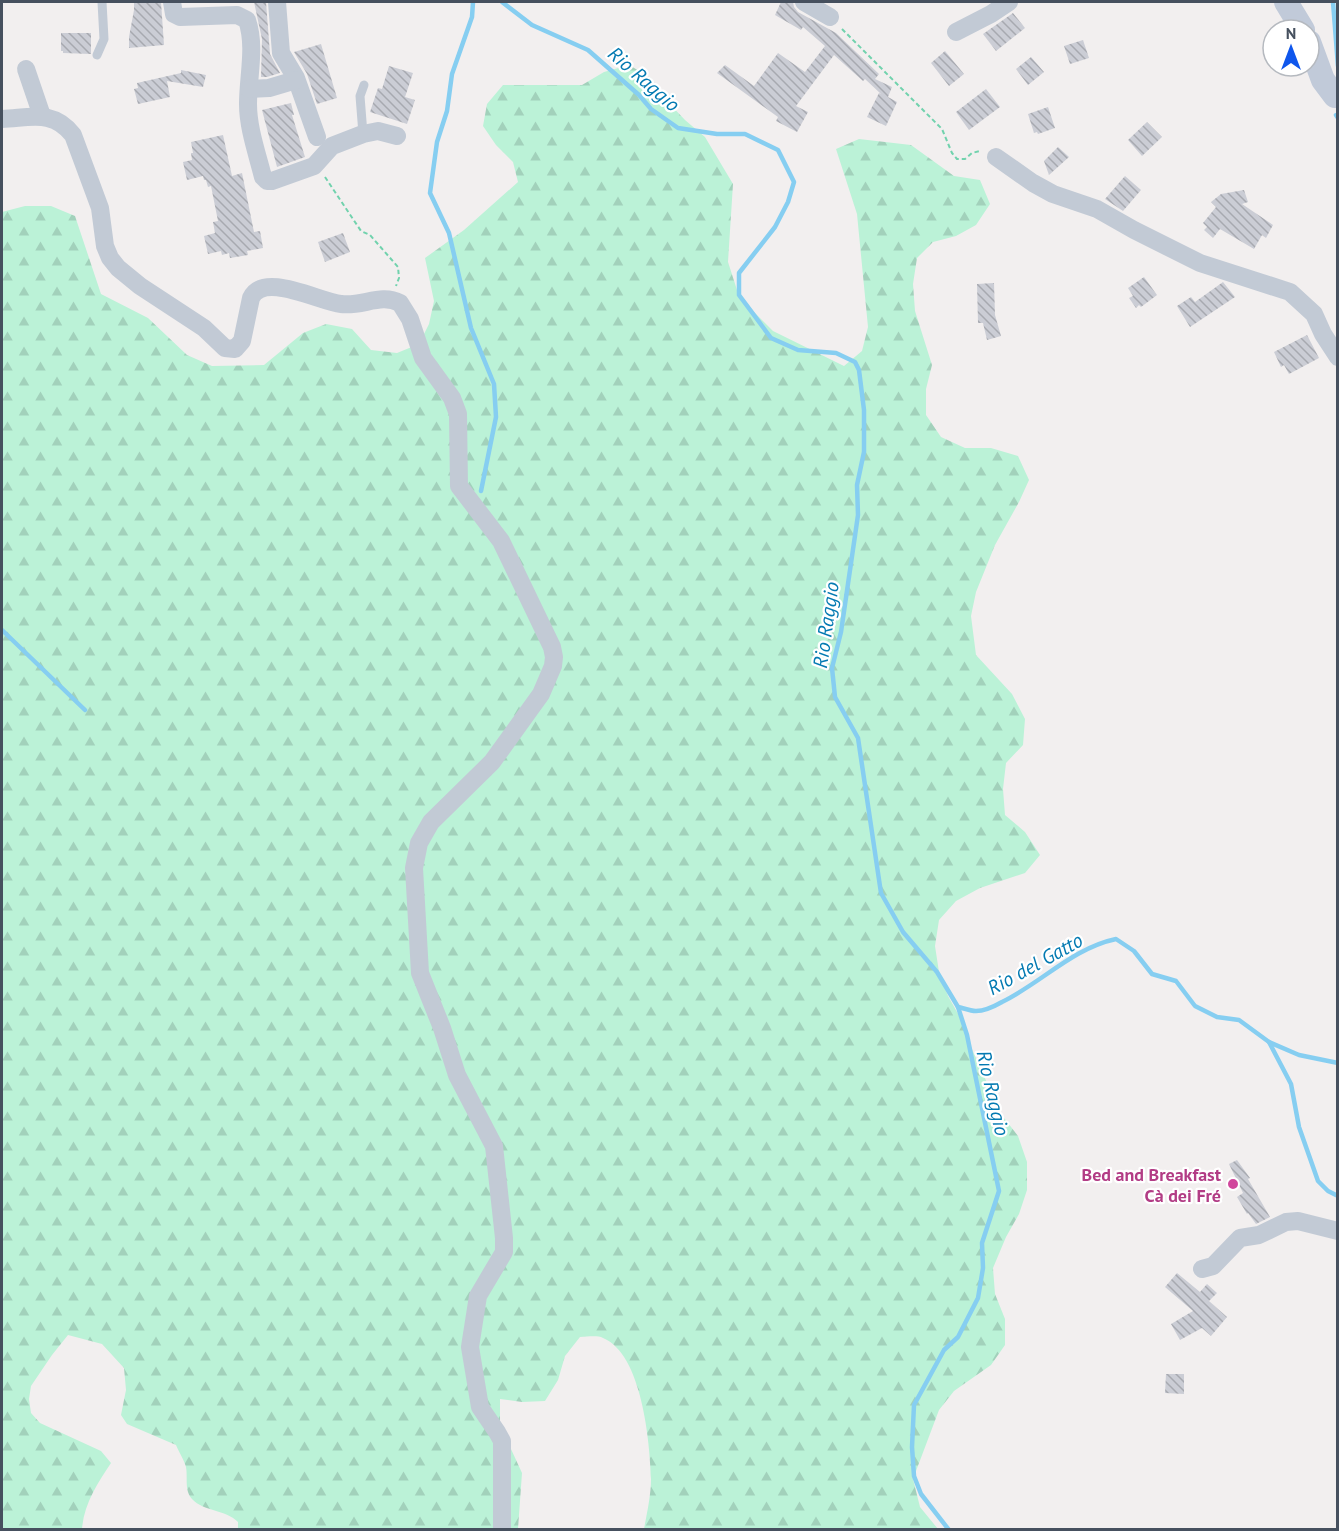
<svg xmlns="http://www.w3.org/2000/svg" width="1339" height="1531" font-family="'PT Sans',sans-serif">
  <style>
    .forest { fill: url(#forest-firs) }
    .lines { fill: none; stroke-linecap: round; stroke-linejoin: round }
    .stream { stroke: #86cef1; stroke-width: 4.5 }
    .building { fill: url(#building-back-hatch) }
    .path { stroke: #71d2ad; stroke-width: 2; stroke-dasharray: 4.5 3; stroke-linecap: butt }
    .lane { stroke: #c2cad5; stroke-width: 9 }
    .street { stroke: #c2cad5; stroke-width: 18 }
    .secondary { stroke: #c1cad9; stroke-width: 24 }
    .hotel-dot { fill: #d1479c; stroke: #fff; stroke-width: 2 }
    .labels { text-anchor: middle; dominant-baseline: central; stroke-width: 4.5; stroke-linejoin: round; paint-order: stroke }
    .hotel-label { font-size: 18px; font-weight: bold; fill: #b23c85; stroke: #fff; text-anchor: end }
    .water-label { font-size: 20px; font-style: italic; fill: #047ab2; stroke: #fff }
  </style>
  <defs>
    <pattern id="forest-firs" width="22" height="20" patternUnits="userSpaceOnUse" patternTransform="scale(1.5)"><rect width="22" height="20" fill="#bbf2d7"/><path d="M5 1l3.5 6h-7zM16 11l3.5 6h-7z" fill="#a2d1bb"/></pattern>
    <pattern id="building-back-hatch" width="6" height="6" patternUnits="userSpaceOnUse" patternTransform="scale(1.5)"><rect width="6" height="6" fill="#cbcdd5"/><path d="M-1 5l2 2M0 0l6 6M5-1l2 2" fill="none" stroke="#a7a9b0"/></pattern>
  </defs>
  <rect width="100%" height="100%" fill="#f2efef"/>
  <path class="forest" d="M629,65L651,78L666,100L685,120L705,137L733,184L728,262L737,290L754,312L773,331L844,366L862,351L868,327L857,214L836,149L859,139L911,145L954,176L980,180L990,204L976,225L956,236L933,242L917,258L913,284L915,311L932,365L926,389V415L941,437L965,448H991L1018,456L1029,480L1019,502L995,545L976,592L971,616L976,655L1012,694L1025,719L1023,745L1006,763L1003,789L1005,815L1025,832L1040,855L1025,873L980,888L956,901L939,920L935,946L939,972L948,996L961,1019L971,1047L1001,1114L1018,1136L1027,1162V1190L1019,1214L1006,1237L993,1268L995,1294L1005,1319V1345L991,1365L954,1391L939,1410L913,1479L920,1507L938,1529H644C647,1513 651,1495 651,1479C650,1442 642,1354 603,1338C597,1335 587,1337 580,1337L565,1356L558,1380L545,1401L522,1402L500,1399V1425L522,1473L518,1529H238V1522C225,1509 204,1512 192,1499C184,1490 188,1478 186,1467C184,1460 179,1452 176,1445L127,1424L121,1415L126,1390L124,1368L102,1344L68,1335L52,1355L31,1386L29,1399L31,1413L40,1423L101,1451L111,1463C97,1484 84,1504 82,1529H2V212L25,206H51L75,216L101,294L148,318L187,355L212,366L264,365L303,333L326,324L352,329L371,350L397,353L419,344L429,324L434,301L425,258L464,230L518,182L513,162L496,145L483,126L487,104L503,85H582L604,72Z"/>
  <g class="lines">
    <g class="stream">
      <path d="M473,2L472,17L452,74L447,111L437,142L430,193L449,233L471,328L494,384L496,417L481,491"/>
      <path d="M502,2L532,25L588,50L639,95L651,109L678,128L717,134H745L778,150L794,182L788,202L775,227L739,273V295L771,338L798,350L836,353L855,362L859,370L864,410V452L857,485L858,515L841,632L832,668L835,697L858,738L881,893L903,932L937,972L958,1007L967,1035L999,1191L982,1243L983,1268L978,1298L958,1337L944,1350L914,1405L912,1447L914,1476L921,1494L949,1530"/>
      <path d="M1333,2L1338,66"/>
      <path d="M1336,115L1338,118"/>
      <path d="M2,630L85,710"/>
      <path d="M958,1007C963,1008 970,1011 976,1011C985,1011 995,1006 1002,1002C1041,983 1073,948 1116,939L1134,951L1152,974L1176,981L1195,1006L1217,1017L1239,1020L1269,1042L1299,1055L1338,1063"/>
      <path d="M1269,1042L1291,1084L1299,1127L1318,1181L1328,1191L1338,1196"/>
    </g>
  </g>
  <g class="building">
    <path d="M134,2H161L164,45L129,48V37L134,10Z"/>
    <path d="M254,2H266L270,54L280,73L267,77H261L262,39Z"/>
    <path d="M781,2H793L794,7L798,12L836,33L879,74L875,79L892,87L888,97L897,102L886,126L867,117L879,93L881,94L865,79L863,81L834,55L796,106L808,112L797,132L776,121L778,117L717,73L725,65L754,86L778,53L805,72L825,46L803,27L801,30L775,15Z"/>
    <path d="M1013,13L1025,28L996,51L983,34Z"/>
    <path d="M61,33H91V54L63,53V51H61Z"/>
    <path d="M1083,40L1089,58L1070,64L1064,46Z"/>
    <path d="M321,44L337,98L317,104L307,74L294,52Z"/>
    <path d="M945,51L964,74L949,86L931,63Z"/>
    <path d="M1031,57L1044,72L1028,85L1016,69Z"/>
    <path d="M389,66L413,73L405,97L415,100L407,124L370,112L378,88L382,89Z"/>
    <path d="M181,70L206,75L203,87L167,81L170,97L138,104L134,89L138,88L137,83L181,73Z"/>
    <path d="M986,89L1000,107L969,130L956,112Z"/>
    <path d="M291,103L294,115H292L305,157L277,167L262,110Z"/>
    <path d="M1048,107L1055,128L1038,134L1037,132L1034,133L1028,114Z"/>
    <path d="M1147,122L1162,137L1142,156L1128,140Z"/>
    <path d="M223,135L232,176L242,173L254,232L260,231L263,248L247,251L248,255L230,258L229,253L222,255L221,251L208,254L204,236L215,233L213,222L218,221L211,186L208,187L206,180H204L203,176L187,180L183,162L192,160L191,153H193L191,142Z"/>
    <path d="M1058,147L1069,157L1049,175L1044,161Z"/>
    <path d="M1125,176L1141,190L1123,211L1105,199Z"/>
    <path d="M1244,190L1248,202L1242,204L1273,225L1266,238L1262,235L1254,249L1220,229L1213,238L1204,230L1207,227L1203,223L1216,207L1211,202L1221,194Z"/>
    <path d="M343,233L350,252L325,262L318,242Z"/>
    <path d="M1144,277L1157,295L1141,307L1139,305L1136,308L1129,298L1133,296L1128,288Z"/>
    <path d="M1223,282L1235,297L1190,327L1177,306L1191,297L1195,302Z"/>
    <path d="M994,283L995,315L1001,336L987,340L983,323H978L977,284Z"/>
    <path d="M1307,335L1319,358L1289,374L1284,365L1281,367L1274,352Z"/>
    <path d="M1237,1160L1250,1178L1248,1179L1270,1217L1256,1224L1248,1213L1247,1214L1237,1197L1243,1193L1229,1164Z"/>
    <path d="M1177,1273L1200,1292L1207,1284L1217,1293L1209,1301L1227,1317L1211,1336L1202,1328L1180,1340L1171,1324L1193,1311L1165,1287Z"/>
    <path d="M1166,1374H1184V1394L1165,1393Z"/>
  </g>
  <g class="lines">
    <g class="path">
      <path d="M842,29L942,129L952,153L957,159H965L972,153L980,151"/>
      <path d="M325,177L361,231L370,235L398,267L399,278L396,286"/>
    </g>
    <g class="lane">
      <path d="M97,55L104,39L102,2"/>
      <path d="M363,134L360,96L364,85"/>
    </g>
    <g class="street">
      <path d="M172,2L174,14L180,17L237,15L247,20C256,47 248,76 248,104C248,128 257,153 263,177L267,181H272L314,166L332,146L363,134L378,131L397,136"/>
      <path d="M277,2L281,53L296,78L317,137"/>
      <path d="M804,2L830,17"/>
      <path d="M956,32L991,14L1009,2"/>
      <path d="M26,69L42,116"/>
      <path d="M249,89L269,88L296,80"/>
      <path d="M2,119C30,118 53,109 73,135L100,208L105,246L110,258L118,268L140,286L204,328L225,348L235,349L242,341L251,298C263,271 320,302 341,304C362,307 381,293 400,303L410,319L423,358L452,398L458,414L459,486L501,541L552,647L554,657L553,666L541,694L492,762L431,822L419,843L414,868L420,973L442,1028L457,1075L494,1146L504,1238V1252L478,1296L470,1347L480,1407L497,1432L502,1441V1530"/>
      <path d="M996,157L1033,183L1053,194L1097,209L1134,230L1200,263L1290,292L1314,314L1323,334L1338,357"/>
      <path d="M1202,1269L1213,1266L1240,1238L1259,1235L1286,1222L1298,1221L1338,1231"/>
    </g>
    <g class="secondary">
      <path d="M1286,2L1303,30"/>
      <path d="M1309,42L1323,80L1335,96H1338"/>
    </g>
  </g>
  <circle class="hotel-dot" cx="1233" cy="1184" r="6"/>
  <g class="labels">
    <g class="hotel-label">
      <text x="1221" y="1174">Bed and Breakfast<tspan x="1221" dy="21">Cà dei Fré</tspan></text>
    </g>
    <g class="water-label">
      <text transform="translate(644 79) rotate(41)">Rio Raggio</text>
      <text transform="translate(826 625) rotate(-82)">Rio Raggio</text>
      <text transform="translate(1035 964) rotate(-29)">Rio del Gatto</text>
      <text transform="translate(993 1093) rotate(77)">Rio Raggio</text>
    </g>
  </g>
  <rect width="1339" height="1531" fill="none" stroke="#46505e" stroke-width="6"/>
  <g transform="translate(1291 48)"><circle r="28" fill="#ffffff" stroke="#b5b9bf" stroke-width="1.5"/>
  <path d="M0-4.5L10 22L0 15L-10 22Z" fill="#0f56ec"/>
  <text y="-9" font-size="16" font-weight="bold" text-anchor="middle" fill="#46505e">N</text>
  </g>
</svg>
